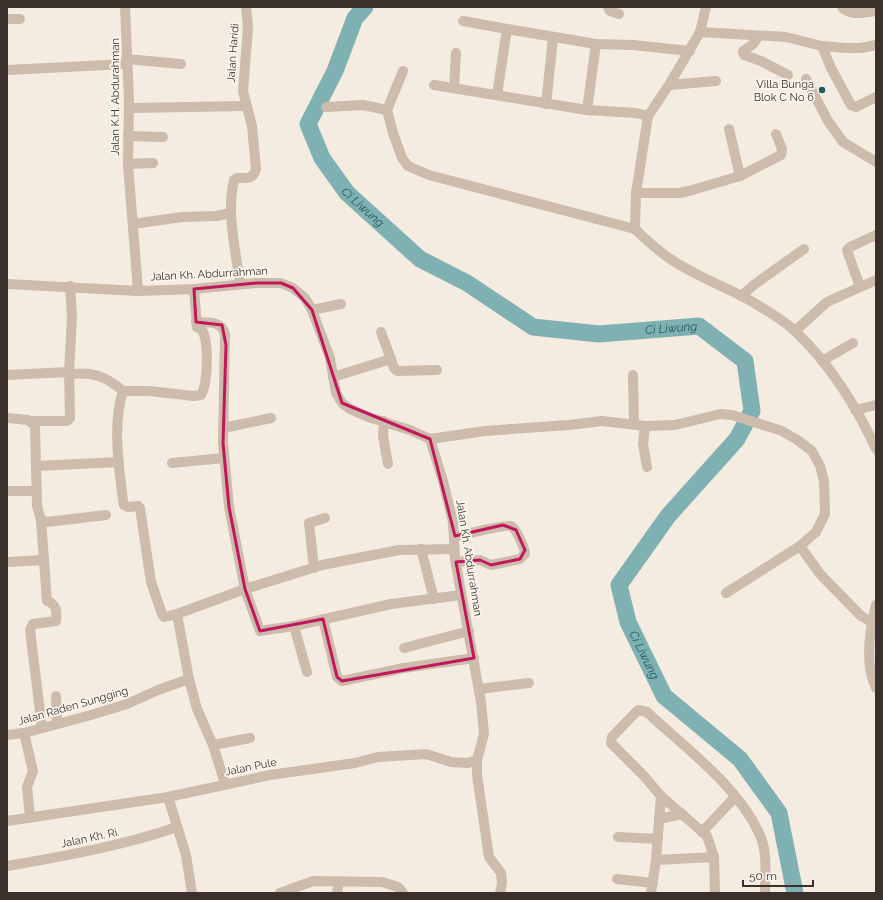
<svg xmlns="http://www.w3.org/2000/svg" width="883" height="900" font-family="Raleway,sans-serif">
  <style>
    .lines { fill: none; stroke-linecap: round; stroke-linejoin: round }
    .river { stroke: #7fb0b2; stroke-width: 17 }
    .minor { stroke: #cdbbac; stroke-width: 10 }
    .marked { fill: none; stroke: #c2185b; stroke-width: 3; stroke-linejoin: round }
    .poi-dot { fill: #1f5a5e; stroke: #fbf5ee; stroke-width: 1.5 }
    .labels { text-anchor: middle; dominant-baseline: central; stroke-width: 3.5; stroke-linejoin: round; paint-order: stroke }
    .street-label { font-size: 11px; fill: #3b302b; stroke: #fbf5ee }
    .poi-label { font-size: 11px; fill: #3b302b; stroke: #fbf5ee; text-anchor: end }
    .water-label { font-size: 12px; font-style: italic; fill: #1f5a5e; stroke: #fbf5ee }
  </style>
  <rect width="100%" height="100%" fill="#f4ebe1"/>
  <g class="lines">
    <path class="river" id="s1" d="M365,7L355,18L335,71L308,124L322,158L347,193L420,259L467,283L533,327L599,334L699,326L745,361L752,411L737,439L668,516L619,585L628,622L664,696L740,759L779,813L795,893"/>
    <g class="minor">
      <path d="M125,7L129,100L128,164L138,291"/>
      <path d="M608,7L610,11L619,14"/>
      <path d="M706,7L700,32L669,85L648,116L636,193L635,229C652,246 670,261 691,271C712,283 735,291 756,304C769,312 785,321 796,332C829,363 857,407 876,449"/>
      <path d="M842,7C849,17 866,12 876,11"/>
      <path d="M7,19H20"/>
      <path d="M463,21L507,29L497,95"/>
      <path d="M507,29L596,44L633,45L690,51"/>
      <path d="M700,32L786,37L822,46L845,48H861L876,45"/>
      <path d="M759,36L753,44L743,51L744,55L761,61L788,75"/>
      <path d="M822,46L831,68L851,105L856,107L876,97"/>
      <path d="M126,59L181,64"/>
      <path d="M7,70L126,64"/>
      <path d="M403,71L387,110L393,133L402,158L408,166L429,175L635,229"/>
      <path d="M806,79L828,121L843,142L876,162"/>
      <path d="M434,85L587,110L636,113L648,116"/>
      <path d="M669,85L716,81"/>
      <path d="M454,88L456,53"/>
      <path d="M546,104L553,38"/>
      <path d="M326,107L363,105L387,110"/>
      <path d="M129,108L247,106"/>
      <path d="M587,110L596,44"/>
      <path d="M729,129L740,176"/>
      <path d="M128,136L163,137"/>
      <path d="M128,164L153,163"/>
      <path d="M636,193H679L689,191L740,176L781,155L782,149L776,134"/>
      <path d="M133,224L182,217L216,216L231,213"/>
      <path d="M7,284L138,291L194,289L257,283H281L293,288L305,298L312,310L330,358L336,393L342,403L350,409L368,417L410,430L430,439L443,481L453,522L455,559L481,702L484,734L477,760V775L489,857L501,873L502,883L500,893"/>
      <path d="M240,284C236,251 226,213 234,180L237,178C246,178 253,180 256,169L252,126L243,91L248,27L246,7"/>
      <path d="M860,287L847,250L850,247L876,235"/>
      <path d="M194,289L197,327"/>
      <path d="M741,296L755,284L804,249"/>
      <path d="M312,310L341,304"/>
      <path d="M196,322C208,322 222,321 225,334L223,443L229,507L245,589L260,631L294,626L391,604L461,595"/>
      <path d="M795,331L827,302L876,280"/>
      <path d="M381,332L394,368L397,371L437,370"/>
      <path d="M822,361L853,343"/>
      <path d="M69,374C93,372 104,375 123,391C112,426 119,466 123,501L124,505L128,507L138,506L140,508L151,582L162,614L164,617L177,614"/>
      <path d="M7,375L69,372"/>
      <path d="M633,375L634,424"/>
      <path d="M333,377L391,359"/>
      <path d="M123,391H149L194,396L201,395C208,384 209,341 202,330L197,327"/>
      <path d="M855,410L876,405"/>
      <path d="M7,418L28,420L35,426L37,506L41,520L47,522L106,515"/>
      <path d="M31,421H67L70,418L69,372L72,317L70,286"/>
      <path d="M384,421L383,436L388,464"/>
      <path d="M645,426L643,444L647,467"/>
      <path d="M223,428L271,418"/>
      <path d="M430,439L485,431L569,425L602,421L645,426L675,425L720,414L732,415L782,431L799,441L812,451L820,466L824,481L825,514L816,532L800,546L726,593"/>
      <path d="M172,463L224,458"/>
      <path d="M36,466L119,462"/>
      <path d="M7,491H37"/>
      <path d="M41,520L47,601C57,604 57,612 56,621L33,624L30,630L42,728"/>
      <path d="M455,536C464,535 506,524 511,526C516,529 518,535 520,539C522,544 525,549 525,554L520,559L491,565L480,560L456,562"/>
      <path d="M800,546L820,574L861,616L873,623"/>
      <path d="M421,549L434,599"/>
      <path d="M7,562L44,560"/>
      <path d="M314,568L309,523L325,518"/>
      <path d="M876,605C870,629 864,664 876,688"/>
      <path d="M323,619L337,677L342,681L404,668L474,658"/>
      <path d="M294,626L307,672"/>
      <path d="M404,648L469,631"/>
      <path d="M479,689L529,683"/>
      <path d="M56,696L57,723"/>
      <path d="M24,733L33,771L27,787L30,817"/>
      <path d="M7,735L24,733L91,715L127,704L158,690L189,679"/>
      <path d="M213,745L250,738"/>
      <path d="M225,784L213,745L197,709L189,679L177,614L245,589L322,565L399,550L454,549"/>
      <path d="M168,797L186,855L192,893"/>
      <path d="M659,819L682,814"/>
      <path d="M7,821L168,797L270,775L355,763L378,757L426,754L451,762L468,763L477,760"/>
      <path d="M702,832L735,797"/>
      <path d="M618,837L658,839"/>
      <path d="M656,860L714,857"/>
      <path d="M7,866C64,856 122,846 177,827"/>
      <path d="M617,879L653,883"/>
      <path d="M280,893L313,881L382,882L398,887L403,893"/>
      <path d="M337,893L339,882"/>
      <path d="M651,893L656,860L661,796"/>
      <path d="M715,893L714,857L707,836L661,796L643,775L611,743L612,737L638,710L647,712C685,748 737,785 759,833C768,851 765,873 765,893"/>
    </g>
  </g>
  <path class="marked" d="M257,283H281L293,288L312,310L342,403L430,439L455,536L503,525L516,530L525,550L520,559L491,565L480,560L456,562L474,658L342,681L337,677L323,619L260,631L245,589L229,507L223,443L226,345L222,325L196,322L194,289Z"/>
  <circle class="poi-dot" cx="822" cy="90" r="4"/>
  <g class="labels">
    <g class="street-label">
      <text transform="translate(233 53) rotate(-86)">Jalan Haridi</text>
      <text transform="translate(115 97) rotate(-90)">Jalan K.H. Abdurahman</text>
      <text transform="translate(209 274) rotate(-3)">Jalan Kh. Abdurrahman</text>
      <text transform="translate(469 558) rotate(81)">Jalan Kh. Abdurrahman</text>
      <text transform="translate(73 706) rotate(-16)">Jalan Raden Sungging</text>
      <text transform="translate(251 767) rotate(-11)">Jalan Pule</text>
      <text transform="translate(90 838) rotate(-12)">Jalan Kh. Ri.</text>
    </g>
    <g class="poi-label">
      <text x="814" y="84">Villa Bunga<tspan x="814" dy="13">Blok C No 6</tspan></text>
    </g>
    <g class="water-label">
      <text stroke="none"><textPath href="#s1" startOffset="232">Ci Liwung</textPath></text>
      <text stroke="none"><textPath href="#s1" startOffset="580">Ci Liwung</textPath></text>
      <text stroke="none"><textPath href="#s1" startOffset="1011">Ci Liwung</textPath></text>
    </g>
  </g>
  <rect width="883" height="900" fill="none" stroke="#3b302b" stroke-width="16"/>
  <path d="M743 880v6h70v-6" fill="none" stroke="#3b302b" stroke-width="2"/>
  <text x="749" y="880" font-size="12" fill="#3b302b" stroke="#fbf5ee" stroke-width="3" paint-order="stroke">50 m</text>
</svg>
